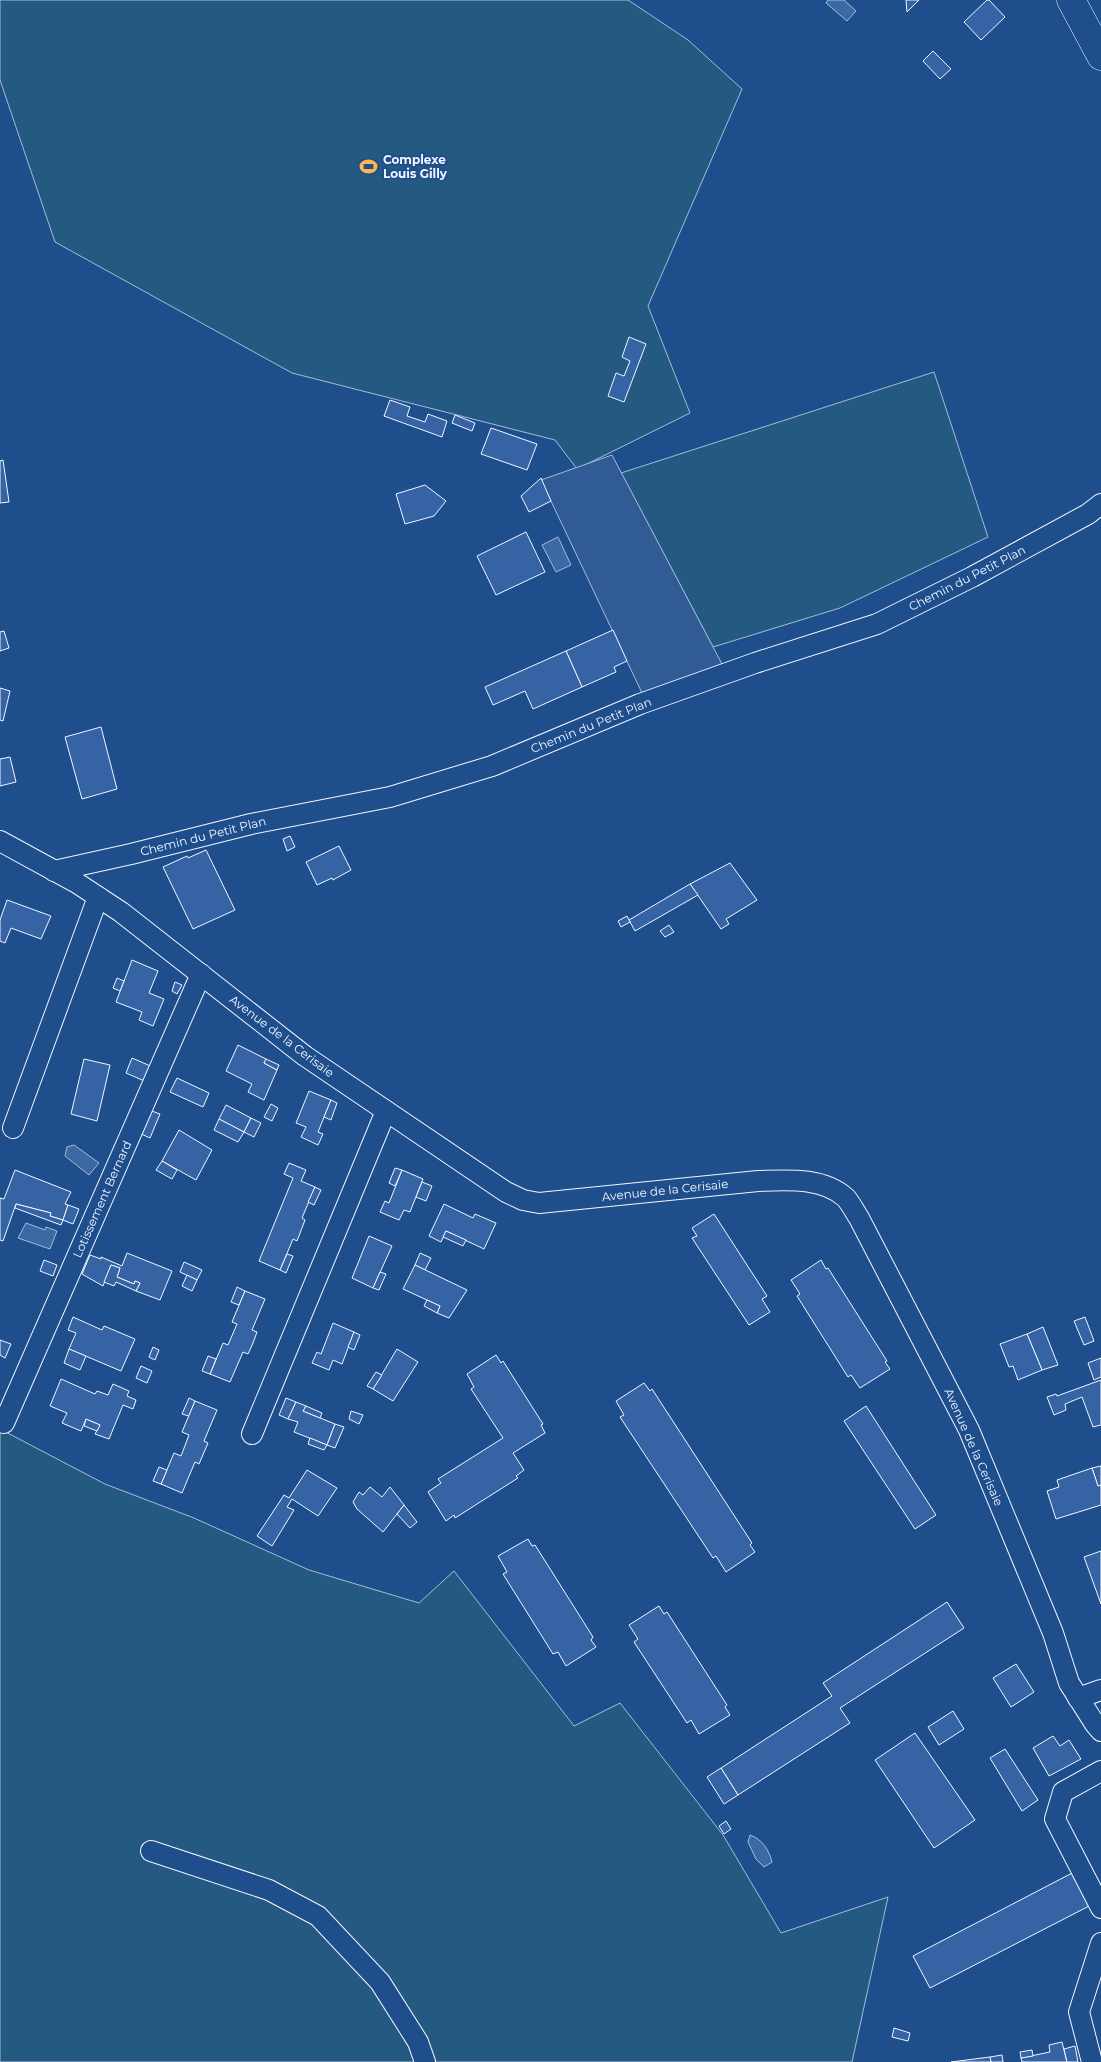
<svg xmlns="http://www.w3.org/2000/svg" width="1101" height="2062" font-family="Montserrat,sans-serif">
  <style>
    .green { fill: #245a82; stroke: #a8bbd7 }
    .parking { fill: #305b95; stroke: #a8bbd7 }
    .water { fill: #3b69a3; stroke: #a8bbd7 }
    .building { fill: #3563a3; stroke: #f2f6ff }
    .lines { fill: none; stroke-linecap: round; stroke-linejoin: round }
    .street-casing { stroke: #f2f6ff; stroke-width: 22 }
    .secondary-casing { stroke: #f2f6ff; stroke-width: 29 }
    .street { stroke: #1f4e8c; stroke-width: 20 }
    .secondary { stroke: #1f4e8c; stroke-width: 28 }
    .labels { text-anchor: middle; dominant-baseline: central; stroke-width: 4; stroke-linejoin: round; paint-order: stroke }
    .poi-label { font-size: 12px; font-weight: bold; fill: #f2f6ff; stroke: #1f4e8c; text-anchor: start }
    .street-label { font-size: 12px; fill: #f2f6ff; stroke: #1f4e8c }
  </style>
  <rect width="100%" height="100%" fill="#1f4e8c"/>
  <g class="green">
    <path d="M0,0H628L688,40L742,89L648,306L690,413L577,469L555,440L292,373L55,242L0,80Z"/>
    <path d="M934,372L988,537L840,608L713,647L621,473Z"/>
    <path d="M0,1429L105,1484L194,1518L309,1570L419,1603L454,1571L574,1726L620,1703L723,1835L781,1933L888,1897L852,2062H0Z"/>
  </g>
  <path class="parking" d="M612,455L722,664L642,693L541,480Z"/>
  <g class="water">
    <path d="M828,0H844L856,11L847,21L826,3Z"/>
    <path d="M558,537L571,565L556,572L542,545Z"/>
    <path d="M74,1145L99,1163L89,1175L65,1156L67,1147Z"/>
    <path d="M26,1223L45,1230L46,1227L57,1231L50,1249L18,1238Z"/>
    <path d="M750,1835C762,1839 769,1850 772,1862L764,1867L756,1859L748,1842Z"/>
  </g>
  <g class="building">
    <path d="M906,0H919L907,12Z"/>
    <path d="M987,0H989L1005,17L981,40L964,22Z"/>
    <path d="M933,51L951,69L940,79L923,61Z"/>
    <path d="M629,337L646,344L624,402L608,396L616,373L624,376L630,361L622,357Z"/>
    <path d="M390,400L410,407L407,416L425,422L428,414L447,421L442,437L384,416Z"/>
    <path d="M455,415L475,423L472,431L452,423Z"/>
    <path d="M491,428L537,444L527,470L481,454Z"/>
    <path d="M3,460L9,502L0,503V461Z"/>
    <path d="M541,478L551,501L529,512L521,496Z"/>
    <path d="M425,485L446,501L434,516L405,524L396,494Z"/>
    <path d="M526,532L545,572L496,595L477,556Z"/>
    <path d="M613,630L627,661L614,667L616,672L582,687L566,651Z"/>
    <path d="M4,631L9,648L0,651V632Z"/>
    <path d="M566,651L582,687L533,709L525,691L493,705L485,687Z"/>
    <path d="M0,688L10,691L3,721L0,720Z"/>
    <path d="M101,727L117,789L82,799L65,737Z"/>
    <path d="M10,757L16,782L0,786V759Z"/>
    <path d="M290,836L295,847L287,851L283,839Z"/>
    <path d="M339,846L351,870L333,880L332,878L317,885L306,862Z"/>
    <path d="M206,850L235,910L193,929L163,867L187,856L188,858Z"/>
    <path d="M730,863L757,900L726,919L729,924L721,929L690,884Z"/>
    <path d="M690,884L698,895L635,931L629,920Z"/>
    <path d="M7,900L51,916L41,939L11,928L5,943L0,941V920Z"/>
    <path d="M627,916L630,922L621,927L618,921Z"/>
    <path d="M669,925L674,932L665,937L660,931Z"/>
    <path d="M132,960L158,971L149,993L164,999L153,1026L139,1020L142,1012L116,1002Z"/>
    <path d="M117,978L124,981L120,991L113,988Z"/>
    <path d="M175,982L182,985L177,994L172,991Z"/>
    <path d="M238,1045L266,1059L264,1063L277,1070L264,1100L248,1092L252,1084L226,1071Z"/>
    <path d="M132,1058L155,1068L149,1083L126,1073Z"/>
    <path d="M84,1059L110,1065L97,1121L71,1114Z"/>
    <path d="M266,1059L279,1065L277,1070L264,1063Z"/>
    <path d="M177,1078L209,1093L203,1107L170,1092Z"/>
    <path d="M309,1091L331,1100L318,1132L323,1134L318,1145L301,1137L306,1127L296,1123Z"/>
    <path d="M331,1100L337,1103L331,1120L324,1117Z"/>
    <path d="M271,1104L278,1108L272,1121L264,1117Z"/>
    <path d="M226,1105L251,1118L244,1132L219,1119Z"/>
    <path d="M149,1110L160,1114L150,1138L139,1133Z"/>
    <path d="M251,1118L261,1123L254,1137L244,1132Z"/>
    <path d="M219,1119L244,1132L238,1142L214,1130Z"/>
    <path d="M179,1130L212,1150L196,1180L162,1161Z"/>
    <path d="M162,1161L177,1170L172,1179L156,1170Z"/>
    <path d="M289,1163L306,1170L301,1181L315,1187L302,1218L305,1220L297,1241L293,1239L280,1270L259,1261L293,1178L284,1174Z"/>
    <path d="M395,1168L402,1170L395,1186L389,1183Z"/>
    <path d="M15,1170L71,1192L65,1204L68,1205L63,1220L50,1216L51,1213L16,1204L3,1241L0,1240V1198L4,1199Z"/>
    <path d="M402,1170L423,1179L410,1212L404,1210L399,1220L380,1212L385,1201L389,1203Z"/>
    <path d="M422,1182L432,1186L426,1201L416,1197Z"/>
    <path d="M315,1187L321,1190L314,1205L308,1202Z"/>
    <path d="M16,1204L51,1213L50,1216L63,1220L61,1225L15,1208Z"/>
    <path d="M444,1204L473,1218L475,1214L496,1223L484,1249L446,1231L441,1242L429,1236Z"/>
    <path d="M68,1205L79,1209L73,1224L63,1220Z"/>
    <path d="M714,1214L767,1296L762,1299L770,1312L749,1325L692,1238L697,1236L692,1228Z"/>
    <path d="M446,1231L466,1240L463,1246L443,1237Z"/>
    <path d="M369,1236L392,1246L373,1288L352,1278Z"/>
    <path d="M127,1253L172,1271L160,1300L136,1291L140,1283L135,1281L134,1284L117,1277L120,1268L111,1265L103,1286L82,1274L90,1255L101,1259V1257L122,1266Z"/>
    <path d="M420,1253L431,1258L425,1270L415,1265Z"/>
    <path d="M287,1254L293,1256L286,1273L280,1270Z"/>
    <path d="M44,1260L57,1265L53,1276L40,1271Z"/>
    <path d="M821,1260L826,1269L828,1268L887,1361L885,1362L890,1369L860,1388L851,1375L848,1377L797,1296L800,1294L791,1280Z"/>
    <path d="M184,1262L202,1270L197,1280L180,1272Z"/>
    <path d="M111,1265L120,1268L117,1277L134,1284L135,1281L140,1283L136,1291L116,1282L114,1286L104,1282Z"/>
    <path d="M415,1265L467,1290L449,1318L437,1313L440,1306L403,1289Z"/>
    <path d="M380,1272L386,1274L379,1290L373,1288Z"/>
    <path d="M187,1275L197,1280L192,1291L182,1286Z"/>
    <path d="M237,1287L245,1291L239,1305L231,1302Z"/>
    <path d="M245,1291L265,1299L252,1330L257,1332L253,1343L248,1354L243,1352L230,1382L210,1374L223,1343L228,1345L237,1324L232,1322Z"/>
    <path d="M427,1300L440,1306L437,1313L424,1306Z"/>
    <path d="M73,1317L102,1330L104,1326L135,1339L121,1371L69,1349L76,1333L68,1330Z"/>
    <path d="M1085,1317L1094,1341L1084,1345L1074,1321Z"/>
    <path d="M333,1323L354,1332L342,1364L333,1360L329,1370L312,1363L317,1352L321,1354Z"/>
    <path d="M1043,1327L1058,1365L1042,1370L1027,1334Z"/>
    <path d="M354,1332L360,1335L354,1350L348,1347Z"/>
    <path d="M1027,1334L1042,1370L1018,1380L1013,1366L1009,1367L1000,1344Z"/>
    <path d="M0,1340L11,1344L5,1358L0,1355Z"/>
    <path d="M153,1347L159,1350L155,1360L149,1357Z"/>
    <path d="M69,1349L86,1356L80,1370L64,1363Z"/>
    <path d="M397,1349L418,1362L393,1401L373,1389Z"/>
    <path d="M496,1355L501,1363L503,1361L543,1424L541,1425L545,1433L513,1453L524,1470L516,1476L518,1478L455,1518L454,1515L446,1521L428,1492L441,1483L438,1479L503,1438L471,1389L474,1387L467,1374Z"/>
    <path d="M208,1356L216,1359L210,1374L202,1371Z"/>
    <path d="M1101,1358V1377L1094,1380L1088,1363Z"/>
    <path d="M141,1366L152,1371L147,1383L136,1378Z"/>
    <path d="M376,1372L382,1375L373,1389L367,1386Z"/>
    <path d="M61,1379L95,1394L97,1391L108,1395L113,1384L129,1391L127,1396L136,1400L133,1409L123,1405L109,1439L95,1434L100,1425L86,1419L81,1431L62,1423L67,1413L50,1406Z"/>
    <path d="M1101,1380V1425L1093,1427L1082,1397L1065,1404L1066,1410L1054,1415L1047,1397L1056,1394L1057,1396Z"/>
    <path d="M644,1383L650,1391L652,1389L752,1543L750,1545L755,1552L726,1572L716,1556L713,1558L620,1417L624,1415L616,1401Z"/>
    <path d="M189,1398L195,1401L189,1416L182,1414Z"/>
    <path d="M286,1398L296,1402L288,1419L279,1415Z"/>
    <path d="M195,1401L217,1410L204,1441L208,1443L199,1464L195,1462L182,1493L161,1484L174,1453L181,1456L189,1435L182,1432Z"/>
    <path d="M296,1402L306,1406L303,1411L335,1424L327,1445L294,1432L298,1422L288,1419Z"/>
    <path d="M306,1406L322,1413L320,1418L303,1411Z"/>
    <path d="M866,1406L936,1515L915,1529L844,1421Z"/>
    <path d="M351,1411L363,1415L359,1424L349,1419Z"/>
    <path d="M86,1419L100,1425L97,1431L84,1426Z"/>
    <path d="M335,1424L344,1427L335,1448L327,1445Z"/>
    <path d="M310,1438L327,1445L324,1450L308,1444Z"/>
    <path d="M1101,1466V1485L1098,1486L1092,1468Z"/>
    <path d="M159,1467L167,1470L161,1484L153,1481Z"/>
    <path d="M1092,1468L1098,1486L1101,1485V1505L1056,1519L1047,1491L1059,1487L1057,1480Z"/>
    <path d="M307,1470L337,1488L318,1516L292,1499L287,1507L294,1510L272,1546L257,1536L284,1495L289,1498Z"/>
    <path d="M370,1487L382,1497L390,1487L404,1505L383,1532L357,1509L353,1502L359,1492L363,1495Z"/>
    <path d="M404,1505L417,1522L410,1528L397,1514Z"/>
    <path d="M528,1539L532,1546L535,1545L593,1637L591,1640L596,1647L566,1666L558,1652L553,1654L503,1574L507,1572L498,1556Z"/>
    <path d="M1101,1551V1604L1084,1557Z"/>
    <path d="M947,1602L964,1628L840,1708L850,1723L738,1795L721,1768L832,1696L823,1683Z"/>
    <path d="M659,1606L664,1614L667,1612L727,1705L725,1707L730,1715L699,1734L691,1720L687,1723L634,1642L638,1639L629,1625Z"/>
    <path d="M1016,1664L1034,1692L1011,1707L993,1678Z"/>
    <path d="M953,1711L964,1729L939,1745L928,1727Z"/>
    <path d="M915,1733L975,1820L934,1848L875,1760Z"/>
    <path d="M1053,1736L1060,1746L1069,1740L1081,1759L1049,1776L1033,1748Z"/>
    <path d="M1005,1749L1038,1800L1022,1811L990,1758Z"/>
    <path d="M721,1768L738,1795L724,1804L707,1777Z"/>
    <path d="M726,1821L731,1829L724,1834L719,1826Z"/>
    <path d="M1076,1871L1093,1904L930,1988L913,1956Z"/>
    <path d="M894,2028L910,2033L908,2041L892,2037Z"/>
    <path d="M1062,2042L1067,2062H1022L1021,2058L1050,2052L1049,2045Z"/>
    <path d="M1075,2046L1078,2062H1067L1064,2049Z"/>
    <path d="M1032,2050L1033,2056L1021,2058L1020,2052Z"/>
    <path d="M1002,2055L1003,2062H991L990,2057Z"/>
    <path d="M990,2057L991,2062H951Z"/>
  </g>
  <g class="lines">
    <defs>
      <g id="street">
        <path d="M0,841L77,883L121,912L305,1056L506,1192L523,1200L539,1203L758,1181C788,1180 823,1177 846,1198C851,1204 855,1212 859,1218L969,1430L1053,1633L1069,1683L1095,1724L1101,1731"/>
        <path d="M54,871L131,854L251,824L390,797L492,766L640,704L755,663L877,624L972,577L1088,514L1101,504"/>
        <path d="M13,1128L98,897"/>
        <path d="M4,1423L201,974"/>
        <path d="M252,1434L386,1111"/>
        <path d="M1078,1698L1101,1690"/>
        <path d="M1101,1771L1063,1792L1055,1819L1101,1908"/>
        <path d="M151,1851L269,1890L318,1916L380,1982L418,2042L425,2062"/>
        <path d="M1092,2062L1079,2012L1101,1943"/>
      </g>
      <path id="secondary" d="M1071,0L1101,56"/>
    </defs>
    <use href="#street" class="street-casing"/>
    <use href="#secondary" class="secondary-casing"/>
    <use href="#street" class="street"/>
    <use href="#secondary" class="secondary"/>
  </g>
  <defs>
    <symbol id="stadium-bare" viewBox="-9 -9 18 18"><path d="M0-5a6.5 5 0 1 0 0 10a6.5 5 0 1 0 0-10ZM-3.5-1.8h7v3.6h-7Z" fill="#ffb74d" stroke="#1f4e8c" stroke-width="2.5" paint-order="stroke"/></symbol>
  </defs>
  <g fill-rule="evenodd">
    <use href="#stadium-bare" x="356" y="154" width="25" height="25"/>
  </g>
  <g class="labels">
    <g class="poi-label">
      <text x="383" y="159">Complexe<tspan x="383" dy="14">Louis Gilly</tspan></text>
    </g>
    <g class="street-label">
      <text transform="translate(967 578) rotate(-27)">Chemin du Petit Plan</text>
      <text transform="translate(591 725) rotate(-22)">Chemin du Petit Plan</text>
      <text transform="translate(203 836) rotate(-14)">Chemin du Petit Plan</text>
      <text transform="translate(282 1036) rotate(37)">Avenue de la Cerisaie</text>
      <text transform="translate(665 1190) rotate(-6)">Avenue de la Cerisaie</text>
      <text transform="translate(102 1199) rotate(-66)">Lotissement Bernard</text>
      <text transform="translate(974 1447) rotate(66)">Avenue de la Cerisaie</text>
    </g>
  </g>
</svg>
